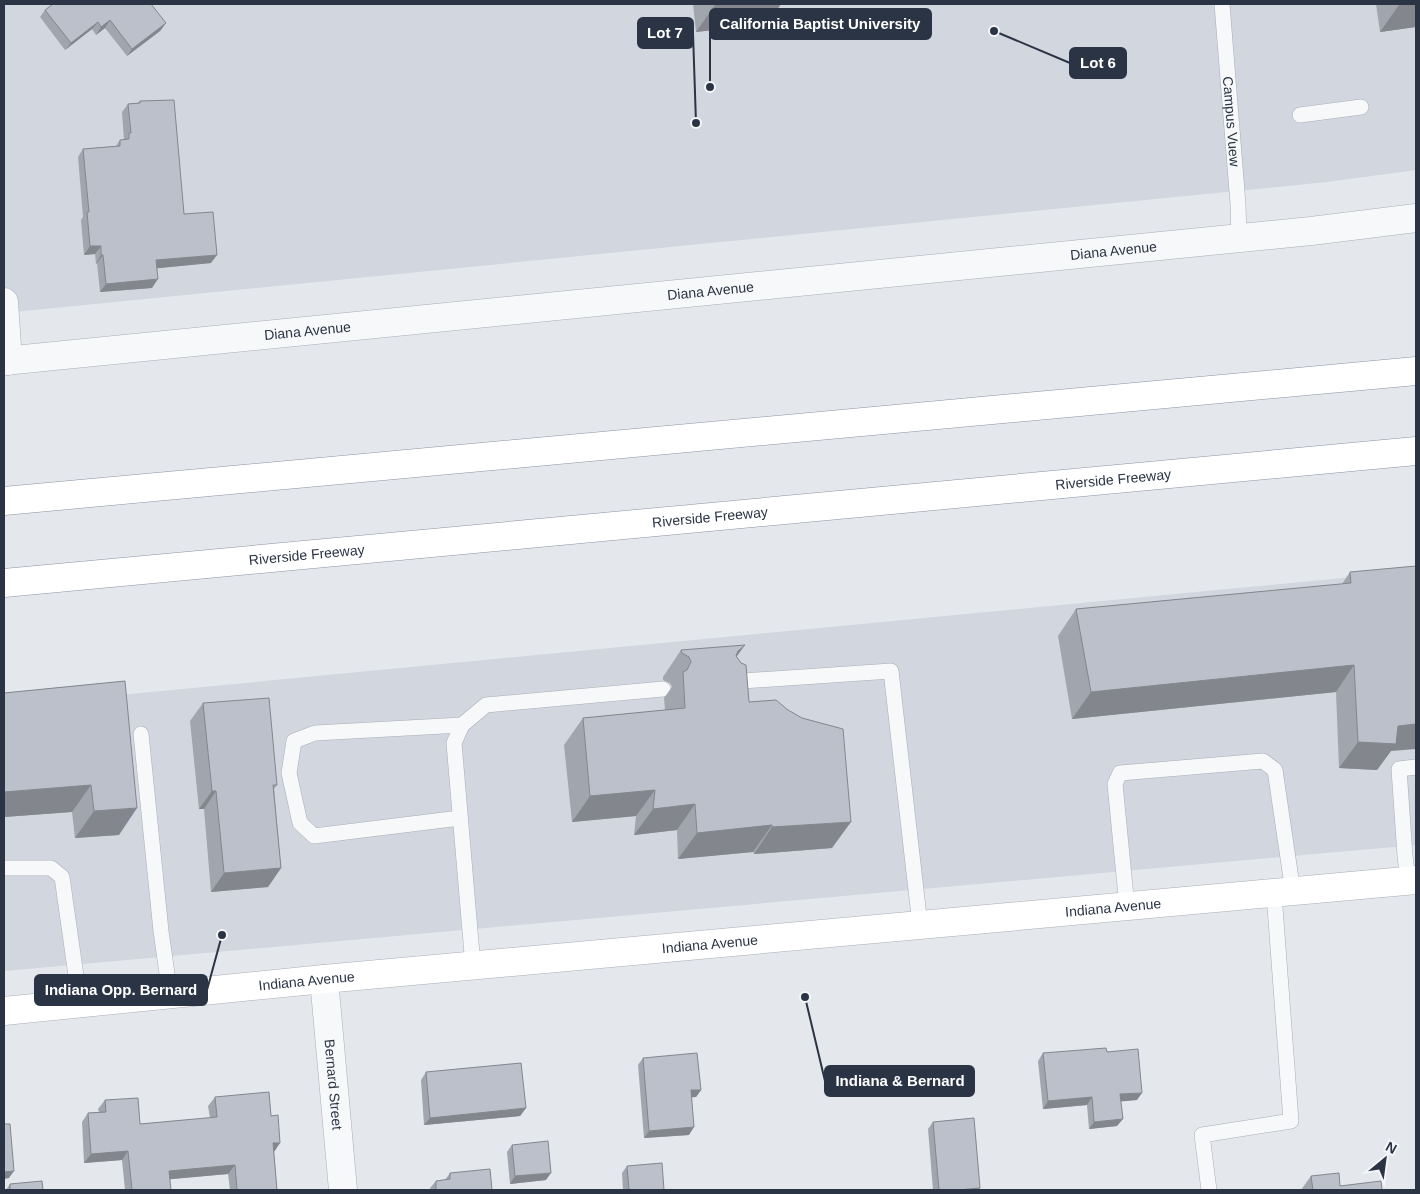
<svg xmlns="http://www.w3.org/2000/svg" width="1420" height="1194" font-family="Helvetica,sans-serif">
  <style>
    .built { fill: #d2d6de }
    .lines { fill: none; stroke-linecap: round; stroke-linejoin: round }
    .lane-casing { stroke: #a9aeb7; stroke-width: 16 }
    .street-casing { stroke: #a9aeb7; stroke-width: 29 }
    .secondary-casing { stroke: #a9aeb7; stroke-width: 29 }
    .highway-casing { stroke: #8b94a3; stroke-width: 29 }
    .lane { stroke: #f7f8fa; stroke-width: 15 }
    .street { stroke: #f7f8fa; stroke-width: 28 }
    .secondary { stroke: #fff; stroke-width: 28 }
    .highway { stroke: #fff; stroke-width: 28 }
    .wall { fill: #a1a5ae }
    .shaded-wall { fill: #83868d }
    .building { fill: #bbc0ca; stroke: #83868d }
    .labels { text-anchor: middle; dominant-baseline: central; stroke-width: 4; stroke-linejoin: round; paint-order: stroke }
    .street-label { font-size: 14px; fill: #2b3445; stroke: #f4f6f9 }
    .leader { fill: none; stroke: #2b3445; stroke-width: 2 }
    .callout-dot { fill: #2b3445; stroke: #f4f6f9; stroke-width: 2 }
    .callout { fill: #2b3445; stroke: #2b3445; stroke-width: 2 }
    .callout-label { font-size: 15px; text-anchor: middle; font-weight: bold; fill: #fff }
  </style>
  <rect width="100%" height="100%" fill="#e4e7ec"/>
  <g class="built">
    <path d="M4,4H1416V170L1327,182L4,313Z"/>
    <path d="M1416,571V845L4,971V706Z"/>
  </g>
  <g class="lines">
    <defs>
      <g id="lane">
        <path id="s1" d="M1222,4L1238,204L1239,238"/>
        <path d="M1300,115L1361,107"/>
        <path d="M727,682L891,671L920,925"/>
        <path d="M141,734L161,931L170,995"/>
        <path d="M460,818L314,836L300,823L289,773L294,741L315,733L462,725"/>
        <path d="M4,868H51L62,877L80,1004"/>
        <path d="M1408,881L1405,856L1399,769L1416,767"/>
        <path d="M1127,907L1115,784L1120,773L1263,761L1275,770L1293,892"/>
        <path d="M473,966L454,743L462,725L486,705L663,689"/>
        <path d="M1209,1190L1202,1135L1291,1121L1274,894"/>
      </g>
      <g id="street">
        <path d="M4,302L8,361"/>
        <path id="s2" d="M4,361L1311,231L1416,218"/>
        <path id="s3" d="M324,979L343,1190"/>
      </g>
      <g id="secondary">
        <path id="s4" d="M4,1011L324,979L1416,880"/>
      </g>
      <g id="highway">
        <path d="M4,501L1416,371"/>
        <path id="s5" d="M4,583L1416,451"/>
      </g>
    </defs>
    <use href="#lane" class="lane-casing"/>
    <use href="#street" class="street-casing"/>
    <use href="#secondary" class="secondary-casing"/>
    <use href="#highway" class="highway-casing"/>
    <use href="#lane" class="lane"/>
    <use href="#street" class="street"/>
    <use href="#secondary" class="secondary"/>
    <use href="#highway" class="highway"/>
  </g>
  <g class="wall">
    <path d="M693,4H781L767,24L696,32Z"/>
    <path d="M1376,4H1416V27L1380,32Z"/>
    <path d="M45,10L166,23L160,31L127,56L105,28L96,35L92,29L65,50L40,17Z"/>
    <path d="M140,101L184,214L211,263L157,268L152,288L100,292L97,263L96,264L95,254L84,255L81,220L83,217L78,157L83,149L116,146L120,140H124L122,112L128,104L138,103Z"/>
    <path d="M1350,572L1391,751L1377,770L1339,768L1336,692L1072,719L1058,636L1076,609L1342,584Z"/>
    <path d="M681,650L737,657L749,702L832,848L754,854L753,852L678,859L677,830L634,835L636,816L572,822L564,745L583,718L665,710L664,698L672,687L670,683L663,680V677Z"/>
    <path d="M125,681L119,835L75,838L72,812L4,817V693Z"/>
    <path d="M203,703L277,785L274,789L281,868L268,887L211,892L204,809H199L190,721Z"/>
    <path d="M1107,1052L1137,1100L1121,1101L1117,1126L1089,1129L1087,1105L1043,1109L1038,1061L1043,1053Z"/>
    <path d="M643,1058L701,1090L696,1097H692L689,1135L644,1138L638,1065Z"/>
    <path d="M426,1072L526,1108L520,1116L424,1125L421,1080Z"/>
    <path d="M215,1097L274,1152L277,1190H230L228,1174L169,1179L171,1190H125L122,1160L84,1163L82,1122L88,1113L99,1112L98,1109L105,1100L140,1124L210,1118L208,1106Z"/>
    <path d="M933,1122L979,1190H933L928,1129Z"/>
    <path d="M512,1145L546,1180L510,1184L507,1152Z"/>
    <path d="M627,1166L664,1190H623L622,1173Z"/>
    <path d="M450,1173L492,1190H431L430,1188L436,1181L445,1180Z"/>
    <path d="M1311,1176L1340,1186L1382,1190H1301Z"/>
    <path d="M10,1184L43,1190H6Z"/>
  </g>
  <g class="shaded-wall">
    <path d="M726,4H781L767,24L696,32L715,5Z"/>
    <path d="M1407,4H1416V27L1380,32L1399,5Z"/>
    <path d="M110,20L105,28L96,35L101,27Z"/>
    <path d="M98,22L92,29L65,50L71,43Z"/>
    <path d="M166,23L160,31L127,56L132,49Z"/>
    <path d="M90,246H101L95,254L84,255Z"/>
    <path d="M101,255H103L97,263L96,264Z"/>
    <path d="M217,255L211,263L150,269L156,260Z"/>
    <path d="M158,279L152,288L100,292L106,284Z"/>
    <path d="M745,645L726,671L738,651Z"/>
    <path d="M1354,665L1336,692L1072,719L1091,692Z"/>
    <path d="M1416,724V749L1391,751L1377,770L1339,768L1358,742L1398,726Z"/>
    <path d="M91,785L72,812L4,817V792Z"/>
    <path d="M655,790L636,816L572,822L590,796Z"/>
    <path d="M212,791H216L204,809H199Z"/>
    <path d="M695,804L677,830L634,835L653,809Z"/>
    <path d="M137,808L119,835L75,838L94,811Z"/>
    <path d="M851,822L832,848L754,854L772,827Z"/>
    <path d="M772,825L753,852L678,859L697,833Z"/>
    <path d="M281,868L268,887L211,892L224,873Z"/>
    <path d="M691,1090H701L696,1097L686,1098Z"/>
    <path d="M1142,1093L1137,1100L1115,1102L1120,1094Z"/>
    <path d="M1092,1097L1087,1105L1043,1109L1048,1101Z"/>
    <path d="M526,1108L520,1116L424,1125L430,1118Z"/>
    <path d="M1123,1119L1117,1126L1089,1129L1094,1122Z"/>
    <path d="M694,1127L689,1135L644,1138L649,1131Z"/>
    <path d="M273,1143H280L274,1152Z"/>
    <path d="M128,1151L122,1160L84,1163L91,1154Z"/>
    <path d="M235,1165L228,1174L162,1180L169,1171Z"/>
    <path d="M14,1171L9,1178L4,1179V1172Z"/>
    <path d="M551,1173L546,1180L510,1184L515,1176Z"/>
    <path d="M980,1188L979,1190H958Z"/>
  </g>
  <g class="building">
    <path d="M53,4H151L166,23L132,49L110,20L101,27L98,22L71,43L45,10Z"/>
    <path d="M174,100L184,214L213,212L217,255L156,260L158,279L106,284L103,255H101V246H90L87,212H89L83,149L120,146V140L129,139V133H131L128,104L140,103V101Z"/>
    <path d="M1416,566V724L1398,726L1396,744L1358,742L1354,665L1091,692L1076,609L1351,583L1350,572Z"/>
    <path d="M745,645L738,651L736,656L741,663L746,665L749,702L776,700L788,710L802,718L843,729L851,822L772,827V825L697,833L695,804L653,809L655,790L590,796L583,718L685,708L683,672L687,670L691,662L689,657L682,653L681,650Z"/>
    <path d="M125,681L137,808L94,811L91,785L4,792V693Z"/>
    <path d="M269,698L277,785H273L281,868L224,873L216,791H212L203,703Z"/>
    <path d="M1106,1048L1107,1052L1138,1049L1142,1093L1120,1094L1123,1119L1094,1122L1092,1097L1048,1101L1043,1053Z"/>
    <path d="M697,1053L701,1090H691L694,1127L649,1131L643,1058Z"/>
    <path d="M521,1063L526,1108L430,1118L426,1072Z"/>
    <path d="M269,1092L271,1116L278,1115L280,1143H273L277,1190H237L235,1165L169,1171L171,1190H132L128,1151L91,1154L88,1113L106,1112L105,1100L138,1098L140,1124L217,1117L215,1097Z"/>
    <path d="M974,1118L980,1188L958,1190H939L933,1122Z"/>
    <path d="M4,1124H10L14,1171L4,1172Z"/>
    <path d="M548,1141L551,1173L515,1176L512,1145Z"/>
    <path d="M662,1163L664,1190H629L627,1166Z"/>
    <path d="M490,1169L492,1190H436V1181L450,1179V1173Z"/>
    <path d="M1339,1173L1340,1186L1381,1181L1382,1190H1313L1311,1176Z"/>
    <path d="M42,1181L43,1190H10V1184Z"/>
  </g>
  <g class="labels">
    <g class="street-label">
      <text stroke="none"><textPath href="#s1" startOffset="118">Campus Vuew</textPath></text>
      <text stroke="none"><textPath href="#s2" startOffset="1115">Diana Avenue</textPath></text>
      <text stroke="none"><textPath href="#s2" startOffset="710">Diana Avenue</textPath></text>
      <text stroke="none"><textPath href="#s2" startOffset="305">Diana Avenue</textPath></text>
      <text stroke="none"><textPath href="#s5" startOffset="1114">Riverside Freeway</textPath></text>
      <text stroke="none"><textPath href="#s5" startOffset="709">Riverside Freeway</textPath></text>
      <text stroke="none"><textPath href="#s5" startOffset="304">Riverside Freeway</textPath></text>
      <text stroke="none"><textPath href="#s4" startOffset="1114">Indiana Avenue</textPath></text>
      <text stroke="none"><textPath href="#s4" startOffset="709">Indiana Avenue</textPath></text>
      <text stroke="none"><textPath href="#s4" startOffset="304">Indiana Avenue</textPath></text>
      <text stroke="none"><textPath href="#s3" startOffset="106">Bernard Street</textPath></text>
    </g>
  </g>
  <path class="leader" d="M710 87L710 24M696 123L693 33M994 31L1070 63M222 935L207 990M805 997L825 1081"/>
  <g class="callout-dot">
    <circle cx="710" cy="87" r="5"/>
    <circle cx="696" cy="123" r="5"/>
    <circle cx="994" cy="31" r="5"/>
    <circle cx="222" cy="935" r="5"/>
    <circle cx="805" cy="997" r="5"/>
  </g>
  <g class="callout">
    <rect x="710" y="9" width="221" height="30" rx="5"/>
    <rect x="638" y="18" width="55" height="30" rx="5"/>
    <rect x="1070" y="48" width="56" height="30" rx="5"/>
    <rect x="35" y="975" width="172" height="30" rx="5"/>
    <rect x="825" y="1066" width="149" height="30" rx="5"/>
  </g>
  <g class="callout-label">
    <text x="820" y="29">California Baptist University</text>
    <text x="665" y="38">Lot 7</text>
    <text x="1098" y="68">Lot 6</text>
    <text x="121" y="995">Indiana Opp. Bernard</text>
    <text x="900" y="1086">Indiana &amp; Bernard</text>
  </g>
  <rect width="1420" height="1194" fill="none" stroke="#2b3445" stroke-width="10"/>
  <g transform="translate(1385 1159) rotate(29)" stroke="#f4f6f9" stroke-width="4" paint-order="stroke">
  <path d="M0-4L9 19L0 12L-9 19Z" fill="#2b3445"/>
  <text y="-8" font-size="14" font-weight="bold" text-anchor="middle" fill="#2b3445">N</text>
  </g>
</svg>
